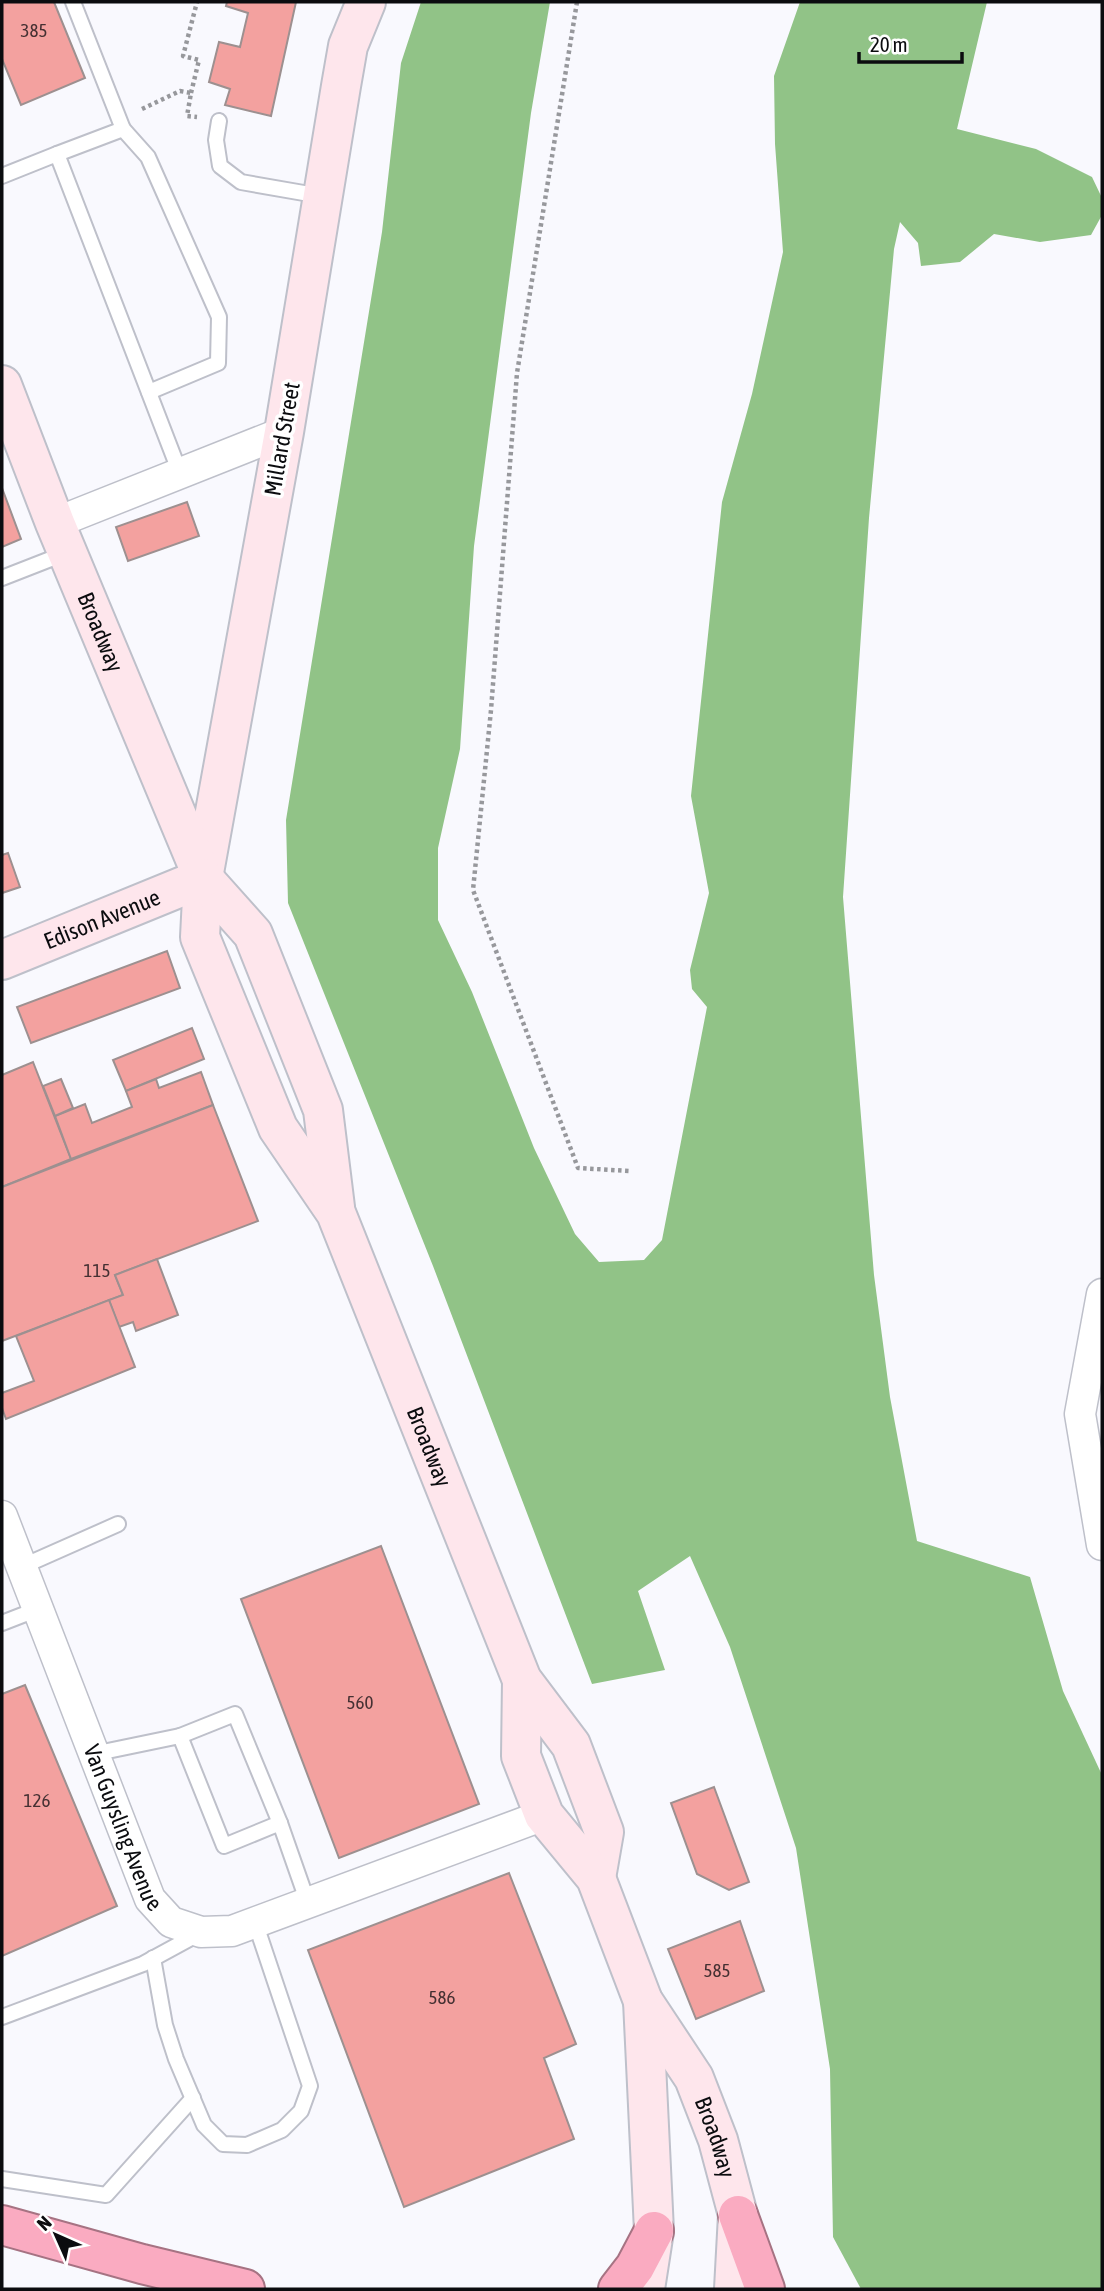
<svg xmlns="http://www.w3.org/2000/svg" width="1104" height="2291" font-family="'Asap Condensed',sans-serif">
  <style>
    .forest { fill: #91c387 }
    .building { fill: #f3a19f; stroke: #9d9090; stroke-width: 2 }
    .lines { fill: none; stroke-linecap: round; stroke-linejoin: round }
    .lane-casing { stroke: #bec0ca; stroke-width: 18 }
    .street-casing { stroke: #bec0ca; stroke-width: 33 }
    .secondary-casing { stroke: #bec0ca; stroke-width: 42 }
    .highway-casing { stroke: #a67383; stroke-width: 42 }
    .path { stroke: #97989c; stroke-width: 4.5; stroke-dasharray: 3.5 3.5; stroke-linecap: butt }
    .lane { stroke: #fff; stroke-width: 14 }
    .street { stroke: #fff; stroke-width: 30 }
    .secondary { stroke: #fee6ec; stroke-width: 38 }
    .highway { stroke: #faabc1; stroke-width: 38 }
    .labels { text-anchor: middle; dominant-baseline: central; stroke-width: 7; stroke-linejoin: round; paint-order: stroke }
    .number-label { font-size: 19px; fill: #453133 }
    .street-label { font-size: 23px; fill: #0b0c0f; stroke: #fff }
  </style>
  <rect width="100%" height="100%" fill="#f9f9fe"/>
  <path class="forest" d="M421,2H550L531,113L474,546L460,749L438,848V920L472,992L534,1148L575,1234L599,1262L644,1260L662,1240L707,1007L692,989L690,970L709,893L691,796L722,502L752,394L783,252L775,144L774,76L800,2H987L957,129L1036,149L1092,177L1102,198V215L1091,235L1040,242L994,234L960,262L921,266L918,243L900,222L894,249L869,518L843,897L874,1275L890,1397L917,1541L1030,1577L1063,1691L1102,1775V2289H861L833,2237L830,2069L796,1848L730,1647L690,1556L638,1591L665,1670L592,1684L433,1266L288,903L286,820L382,232L401,63Z"/>
  <g class="building">
    <path d="M2,2H54L85,78L21,105L2,59Z"/>
    <path d="M227,2H296L271,116L225,105L230,89L209,82L219,42L240,47L248,13L226,6Z"/>
    <path d="M2,488L21,539L2,547Z"/>
    <path d="M187,502L199,536L128,561L116,527Z"/>
    <path d="M8,853L20,887L2,893V855Z"/>
    <path d="M167,951L180,988L31,1043L17,1007Z"/>
    <path d="M192,1028L204,1059L126,1091L113,1060Z"/>
    <path d="M33,1062L71,1159L2,1187V1075Z"/>
    <path d="M201,1072L213,1105L71,1159L55,1116L85,1104L92,1123L132,1107L126,1091L156,1079L159,1088Z"/>
    <path d="M61,1079L73,1108L55,1116L43,1086Z"/>
    <path d="M213,1105L258,1221L115,1275L123,1295L2,1341V1187Z"/>
    <path d="M157,1259L178,1315L136,1331L133,1322L119,1327L109,1300L123,1295L115,1275Z"/>
    <path d="M109,1300L135,1367L6,1419L2,1408V1393L34,1381L16,1336Z"/>
    <path d="M381,1546L479,1804L339,1858L241,1599Z"/>
    <path d="M25,1685L117,1906L2,1956V1694Z"/>
    <path d="M714,1787L749,1882L729,1890L697,1874L671,1803Z"/>
    <path d="M509,1873L576,2044L544,2058L574,2139L404,2207L308,1950Z"/>
    <path d="M740,1921L764,1991L696,2019L668,1949Z"/>
  </g>
  <g class="lines">
    <defs>
      <g id="lane">
        <path d="M219,121L216,140L220,166L241,182L321,196"/>
        <path d="M123,129L148,157L219,317L218,363L149,392"/>
        <path d="M57,154L123,129L73,2"/>
        <path d="M2,176L57,154L180,473"/>
        <path d="M2,578L66,553"/>
        <path d="M21,1567L118,1524"/>
        <path d="M2,1623L38,1609"/>
        <path d="M180,1736L235,1714L280,1823"/>
        <path d="M93,1754L180,1736L224,1846L280,1823L308,1903"/>
        <path d="M153,1958L165,2025L176,2059L204,2125L223,2144L247,2145L282,2130L301,2111L310,2086L255,1922"/>
        <path d="M2,2017L143,1964L200,1933"/>
        <path d="M2,2179L106,2195L193,2098"/>
      </g>
      <g id="street">
        <path d="M55,523L284,432"/>
        <path d="M1102,1294L1080,1414L1102,1545"/>
        <path id="s1" d="M2,1516L150,1899L171,1922L201,1932L232,1931L544,1815"/>
      </g>
      <g id="secondary">
        <path id="s2" d="M366,2L348,46L341,86L284,432L203,878L200,937L278,1128L336,1213L522,1680L571,1745L604,1832L596,1878"/>
        <path id="s3" d="M2,385L55,523L203,878L253,934L323,1110L335,1207"/>
        <path id="s4" d="M2,960L203,878"/>
        <path id="s5" d="M522,1680L521,1756L544,1815L596,1878L643,2001L694,2078L718,2140L738,2215L734,2289"/>
        <path d="M643,2001L654,2231L645,2289"/>
      </g>
      <g id="highway">
        <path d="M738,2215L765,2289"/>
        <path d="M2,2225L142,2264L245,2289"/>
        <path d="M618,2289L635,2267L654,2231"/>
      </g>
    </defs>
    <use href="#lane" class="lane-casing"/>
    <use href="#street" class="street-casing"/>
    <use href="#secondary" class="secondary-casing"/>
    <use href="#highway" class="highway-casing"/>
    <g class="path">
      <path d="M577,2L517,373L491,710L473,890L578,1168L629,1171"/>
      <path d="M191,93L199,60L183,56L197,2"/>
      <path d="M142,109L180,91L191,93L187,116L197,117"/>
    </g>
    <use href="#lane" class="lane"/>
    <use href="#street" class="street"/>
    <use href="#secondary" class="secondary"/>
    <use href="#highway" class="highway"/>
  </g>
  <g class="labels">
    <g class="number-label">
      <text x="34" y="30">385</text>
      <text x="97" y="1270">115</text>
      <text x="360" y="1702">560</text>
      <text x="37" y="1800">126</text>
      <text x="717" y="1970">585</text>
      <text x="442" y="1997">586</text>
    </g>
    <g class="street-label">
      <text transform="translate(282 439) rotate(-80)">Millard Street</text>
      <text stroke="none"><textPath href="#s3" startOffset="266">Broadway</textPath></text>
      <text stroke="none"><textPath href="#s4" startOffset="108">Edison Avenue</textPath></text>
      <text stroke="none"><textPath href="#s2" startOffset="1512">Broadway</textPath></text>
      <text stroke="none"><textPath href="#s1" startOffset="334">Van Guysling Avenue</textPath></text>
      <text stroke="none"><textPath href="#s5" startOffset="508">Broadway</textPath></text>
    </g>
  </g>
  <rect width="1104" height="2291" fill="none" stroke="#0b0c0f" stroke-width="7"/>
  <g transform="translate(56 2235) rotate(315)" stroke="#ffffff" stroke-width="5" paint-order="stroke">
  <path d="M0-5L12 26L0 18L-12 26Z" fill="#0b0c0f"/>
  <text y="-10" font-size="19" font-weight="bold" text-anchor="middle" fill="#0b0c0f">N</text>
  </g>
  <path d="M859 52v10h103v-10" fill="none" stroke="#0b0c0f" stroke-width="3.5"/>
  <text x="870" y="52" font-size="21" fill="#0b0c0f" stroke="#ffffff" stroke-width="5" paint-order="stroke">20 m</text>
</svg>
